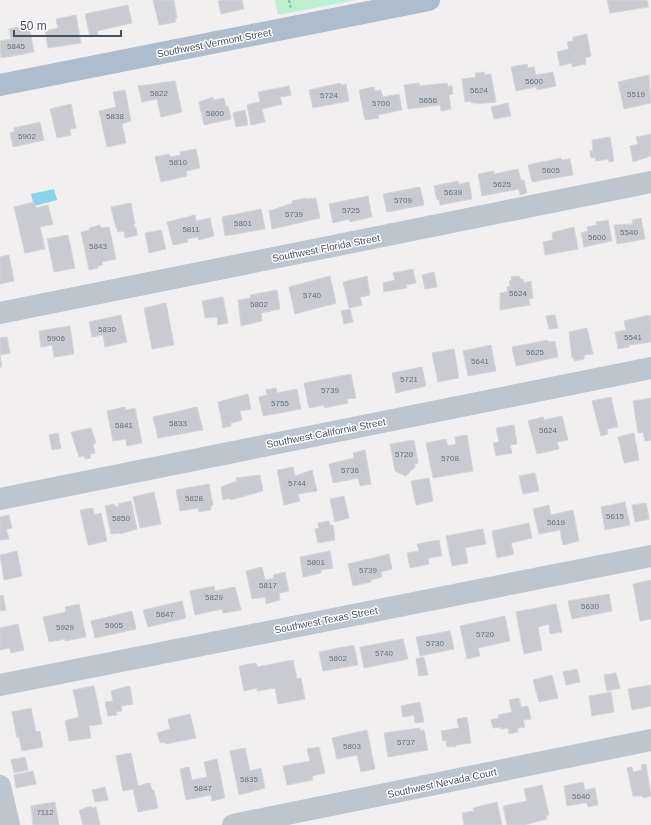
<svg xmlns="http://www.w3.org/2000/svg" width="651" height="825" font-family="Arial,sans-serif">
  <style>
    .green { fill: #bdefd2 }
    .water { fill: #8ad3ec }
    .building { fill: #c9cbd1; stroke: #d3d5da }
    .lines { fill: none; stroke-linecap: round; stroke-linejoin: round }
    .path { stroke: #75cda5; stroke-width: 2.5; stroke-dasharray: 3 2; stroke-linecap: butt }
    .minor { stroke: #bdc5ce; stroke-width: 22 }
    .major { stroke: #aebdce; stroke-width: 22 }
    .labels { text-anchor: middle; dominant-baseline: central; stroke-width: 3; stroke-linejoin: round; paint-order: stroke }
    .number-label { font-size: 8px; fill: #687079 }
    .street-label { font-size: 10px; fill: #47515c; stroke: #fff }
  </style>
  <rect width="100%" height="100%" fill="#f1efef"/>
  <path class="green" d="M275,0H356L278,15Z"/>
  <path class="water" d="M54,189L57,200L34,206L31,194Z"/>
  <g class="building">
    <path d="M153,0H174L177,18H175L176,22L159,25Z"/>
    <path d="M222,0H242L244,9L221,14L218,1Z"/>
    <path d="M607,0H647L649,7L610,13Z"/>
    <path d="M128,5L132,23L97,31L98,35L90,37L85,14Z"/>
    <path d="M76,15L81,43L48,48L45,31L58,28L56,19Z"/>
    <path d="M29,25L34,52L1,58L0,41L11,39L9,29Z"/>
    <path d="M587,34L591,56L585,58L586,64L572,67V63L560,66L557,52L569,49L567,42L573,41V37Z"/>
    <path d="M527,64L528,68L534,67L536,75L553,72L556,86L537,90L536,87L516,91L511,67Z"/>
    <path d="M484,72L485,75L491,74L496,102L476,104V103H471V101L465,102L462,79L476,77L475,73Z"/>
    <path d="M649,75L651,103L624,109L618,82Z"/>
    <path d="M175,81L182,112L161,117L157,99L142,102L138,86Z"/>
    <path d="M340,83L341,85L346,84L349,101L313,108L309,90Z"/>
    <path d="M419,83L420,86L447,83L448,86H452L453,94L449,95L451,109L441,111L440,105L408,109L404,85Z"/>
    <path d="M289,86L291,95L280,97L282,104L262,109L265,122L251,125L247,105L260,102L258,92Z"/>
    <path d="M374,87L375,91L381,90L383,97L399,94L402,110L378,115L379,118L365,120L359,90Z"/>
    <path d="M125,90L131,121L122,124L126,143L107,147L99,111L116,107L113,92Z"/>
    <path d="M213,97V100L224,98L226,107L228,106L231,119L204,125L199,102Z"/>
    <path d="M508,103L511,116L494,119L491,107Z"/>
    <path d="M71,104L76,128L70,129L71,135L57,138L50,109Z"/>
    <path d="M245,110L248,125L236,127L233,113Z"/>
    <path d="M40,122L44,140L13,147L10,133L14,132V128Z"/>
    <path d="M651,134V156L633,162L630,146L638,144L636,137Z"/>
    <path d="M610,137L614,161L609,162L608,159L596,161L595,157L591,158L590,151H593L592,140Z"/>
    <path d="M196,149L200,168L186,171L187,176L161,182L155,157L169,154L170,157L181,155L180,152Z"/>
    <path d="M561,158L562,160L570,159L573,175L532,182L528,165Z"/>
    <path d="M518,169L521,180H524L527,193L520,195L519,189L482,196L478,174L494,171V174Z"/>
    <path d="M458,181L459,184L469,182L472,199L440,205L439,199L437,200L434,186Z"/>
    <path d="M420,187L424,205L387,212L383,194Z"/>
    <path d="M368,196L372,217L350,222L349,219L333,223L329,204Z"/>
    <path d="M306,198L307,199L316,198L320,218L272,229L269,211L293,203L292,201Z"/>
    <path d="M34,202L36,208L48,205L53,224L40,227L45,249L25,253L14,207Z"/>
    <path d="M131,203L135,224H134V228L136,227L137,235L125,238L124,231L118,232L117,228H116L111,207Z"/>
    <path d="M261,209L265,229L225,236L222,217Z"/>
    <path d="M195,215L196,221L210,218L214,236L199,240L198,237L187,239L188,242L173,245L167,222Z"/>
    <path d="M641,218L645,239L617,244L614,225L633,224L632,220Z"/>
    <path d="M608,220L612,241L584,247L581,233L588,231L587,227L597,225L596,222Z"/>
    <path d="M100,225L101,228L109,227L116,259L102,262V265L98,266V268L89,270L81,232L90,230L89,228Z"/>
    <path d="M574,227L578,249L545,255L543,242L553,240L552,233Z"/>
    <path d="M161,230L166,249L149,253L145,233Z"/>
    <path d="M68,235L75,268L54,272L47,239Z"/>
    <path d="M9,255L14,281L0,284V257Z"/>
    <path d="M413,269L416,283L406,285L407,288L384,292L383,283L395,280L393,273Z"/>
    <path d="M434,272L437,287L425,289L422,275Z"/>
    <path d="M330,276L336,303L295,314L289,287Z"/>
    <path d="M367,276L370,295L360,297L362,305L349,308L343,282Z"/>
    <path d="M519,276L520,279H523L524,283L531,281L533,298L529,299L530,305L500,310V293L507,292V287L510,286L509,281L512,280L511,277Z"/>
    <path d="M277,290L280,309L261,313L262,321L241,326L238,300L251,298L250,295Z"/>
    <path d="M223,297L228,323L218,325L217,317L205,318L202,301Z"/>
    <path d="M166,303L174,345L152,349L144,308Z"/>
    <path d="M350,309L353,322L344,324L341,311Z"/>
    <path d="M121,315L127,342L105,347L103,335L92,337L89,322Z"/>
    <path d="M555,315L558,328L549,329L546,316Z"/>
    <path d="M649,315L651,316V342L629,345V347L618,349L615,332L626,330L624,321Z"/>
    <path d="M70,326L74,354L54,357L52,345L41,347L39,331Z"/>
    <path d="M587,328L593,354L584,355V359L574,361V358H572L569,332Z"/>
    <path d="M7,337L10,353L0,355L2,367H0V338Z"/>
    <path d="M548,340V342L555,341L558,357L516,366L512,347Z"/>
    <path d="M491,345L496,371L468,376L463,351Z"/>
    <path d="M454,349L459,378L438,382L432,353Z"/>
    <path d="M422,367L426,386L396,393L392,373Z"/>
    <path d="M351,374L356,398L347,399L348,403L324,408V405L309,408L304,383Z"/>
    <path d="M276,388L277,393L297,389L301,409L263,416L259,397L267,395L266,390Z"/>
    <path d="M248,394L251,409L240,411L242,420L231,423V426L223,428L218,402Z"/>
    <path d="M611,397L618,427L607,429L608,434L601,436L592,401Z"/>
    <path d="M651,398V440L645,441L643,432L638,433L633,401Z"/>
    <path d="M125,407L126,410L135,408L142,443L127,446L126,439L113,441L107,411Z"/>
    <path d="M197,407L203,430L158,438L153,417Z"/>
    <path d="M562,416L568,440L557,442L559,449L537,454L528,421L543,417L544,420Z"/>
    <path d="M514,425L517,444L510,445L512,453L496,456L493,443L499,442L496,428Z"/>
    <path d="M91,428L96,443L93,444L95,453L90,454L91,458L85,459L84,456L79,457L71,432Z"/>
    <path d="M58,433L61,448L52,450L49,435Z"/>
    <path d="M634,433L639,460L624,463L618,437Z"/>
    <path d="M467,435L473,471L433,478L426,443L446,439L448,446L456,444L455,437Z"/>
    <path d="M414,440L418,463L415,464V467L406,476L395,471L390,444Z"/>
    <path d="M365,450L371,484L360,486L358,478L333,483L329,464L354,458L353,453Z"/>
    <path d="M293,467L295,476L312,470L317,491L298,494L300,501L284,505L277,470Z"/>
    <path d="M535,473L539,491L523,494L519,476Z"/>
    <path d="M260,475L263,491L230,500V498L223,500L221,487L237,481L236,478Z"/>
    <path d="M429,478L433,501L416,505L411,481Z"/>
    <path d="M209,484L213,505L211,506V510L199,512L198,508L180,511L176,490Z"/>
    <path d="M154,492L161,524L140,528L133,497Z"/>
    <path d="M344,496L349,518L335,522L330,499Z"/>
    <path d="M131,501L137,529L120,534L119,533L111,534L105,506L114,504L115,507L119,506L118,504Z"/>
    <path d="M625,502L630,525L605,530L601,507Z"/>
    <path d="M646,503L649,519L635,522L632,505Z"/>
    <path d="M549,505L551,515L573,510L579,541L563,545L560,530L539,534L533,509Z"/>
    <path d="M93,508L94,515L101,513L107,541L88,545L80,510Z"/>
    <path d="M9,515L12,528L6,529L9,539L0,540V517Z"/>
    <path d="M329,521L330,525H333L335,540L318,543L315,529L319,528L318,523Z"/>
    <path d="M529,523L532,538L511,543L514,554L497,558L492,531Z"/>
    <path d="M483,529L486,544L465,548L468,563L452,566L446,536Z"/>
    <path d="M439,540L442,556L428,558L429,564L410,568L407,553L419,551L417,544Z"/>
    <path d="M17,551L22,576L4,580L0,555Z"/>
    <path d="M330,551L333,568L321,570V573L303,577L300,557Z"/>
    <path d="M389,554L392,569L381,572L382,577L371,580V582L353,586L348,564Z"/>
    <path d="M262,567L265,580L274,578L273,575L285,572L289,591L279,593L280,600L266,604L265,597L252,599L246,571Z"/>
    <path d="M651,580V619L640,621L633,584Z"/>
    <path d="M214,586L215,591L235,587L241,610L223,613L222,609L195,615L190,591Z"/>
    <path d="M609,594L612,611L572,619L568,601Z"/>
    <path d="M3,595L6,610L0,611V596Z"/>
    <path d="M182,601L186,618L148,627L143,610Z"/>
    <path d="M79,604L86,637L65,641V639L49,642L43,617L66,612L65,607Z"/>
    <path d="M556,604L562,632L550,634L549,624L538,627L542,650L524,654L516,612Z"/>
    <path d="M132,611L136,629L95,638L91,621Z"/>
    <path d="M505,616L510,641L478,648L480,656L467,659L460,626Z"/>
    <path d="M18,624L24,650L11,653L10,648L0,650V628Z"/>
    <path d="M450,631L454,649L420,656L416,637Z"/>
    <path d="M403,639L408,659L364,668L360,647Z"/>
    <path d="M354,645L358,665L323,671L319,652Z"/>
    <path d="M424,657L428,675L419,676L416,659Z"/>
    <path d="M293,660L297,679L301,678L305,699L278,704L275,688L257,691V688L244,691L239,666L256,663L257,667Z"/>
    <path d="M577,669L580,682L566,685L563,672Z"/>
    <path d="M616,673L620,688L607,691L604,675Z"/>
    <path d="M552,675L558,698L539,702L533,680Z"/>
    <path d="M651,685V706L632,710L628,689Z"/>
    <path d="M94,686L102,724L89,726L91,738L69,741L65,721L79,717L73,690Z"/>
    <path d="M128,686L130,687L133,704L121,706L122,711L116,712L117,715L108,716L105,702L113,701L111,691Z"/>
    <path d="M611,692L614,712L592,716L589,696Z"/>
    <path d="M519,698L521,707L528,706L531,719L523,720L525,727L517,728L518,732L509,734L508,728L501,729V727L493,728L491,720L499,718L498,715L512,712L509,700Z"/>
    <path d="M420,702L424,722L415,723L414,715L403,717L401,706Z"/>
    <path d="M31,708L36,732L40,731L43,747L22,751L19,737L17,738L12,712Z"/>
    <path d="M190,714L196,738L166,744L165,742L160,743L157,733L170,729L168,719Z"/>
    <path d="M467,717L471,743L457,745L454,748V746L447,747L446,740L443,741L441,731L459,728L457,719Z"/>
    <path d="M420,728V731L424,730L428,750L388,757L384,733Z"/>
    <path d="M367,730L375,769L361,772L357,755L337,759L332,738Z"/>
    <path d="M319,747L325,773L312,776L313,780L287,785L283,766L310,761L307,749Z"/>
    <path d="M245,748L250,771L261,768L265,788L239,795L230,751Z"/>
    <path d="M131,753L138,786L150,783L152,790H154L158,808L138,812L133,789L123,791L116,756Z"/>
    <path d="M25,757L28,770L14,773L11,760Z"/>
    <path d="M217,759L225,798L212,801L211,795L186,800L180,769L189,767L192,780L207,777L204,762Z"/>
    <path d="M646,764L651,796L643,798V796H633L627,768L632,767L633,772L642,770L641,765Z"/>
    <path d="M33,771L36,784L16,788L14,775Z"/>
    <path d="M583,782L585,790L595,788L598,805L588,807L587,803H584L567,806L564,786Z"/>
    <path d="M542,785L549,815H546L547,819L524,825H507L503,806L527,801L524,789Z"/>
    <path d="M105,787L108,800L95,802L92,790Z"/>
    <path d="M55,802L59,825H33L31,806Z"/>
    <path d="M497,802L502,825H464L462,813L474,811L473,808Z"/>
    <path d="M91,806L92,808L96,807L100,825H83L79,810Z"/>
  </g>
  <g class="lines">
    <path class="path" d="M289,0L291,9"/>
    <g class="minor">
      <path d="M0,313L651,182"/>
      <path d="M0,499L651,368"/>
      <path d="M0,685L651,556"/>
      <path d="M0,786L9,825"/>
      <path d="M233,825L651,740"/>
    </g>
    <path class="major" d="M0,85L429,0"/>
  </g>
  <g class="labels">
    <g class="number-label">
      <text x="16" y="46">5845</text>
      <text x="534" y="81">5600</text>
      <text x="479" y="90">5624</text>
      <text x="159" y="93">5822</text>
      <text x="636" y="94">5519</text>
      <text x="329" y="95">5724</text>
      <text x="428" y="100">5656</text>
      <text x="381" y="103">5700</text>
      <text x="215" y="113">5800</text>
      <text x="115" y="116">5838</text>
      <text x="27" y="136">5902</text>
      <text x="178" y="162">5810</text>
      <text x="551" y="170">5605</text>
      <text x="502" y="184">5625</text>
      <text x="453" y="192">5639</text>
      <text x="403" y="200">5709</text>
      <text x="351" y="210">5725</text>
      <text x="294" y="214">5739</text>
      <text x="243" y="223">5801</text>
      <text x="191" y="229">5811</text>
      <text x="629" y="232">5540</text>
      <text x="597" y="237">5600</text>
      <text x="98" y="246">5843</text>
      <text x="518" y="293">5624</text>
      <text x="312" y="295">5740</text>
      <text x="259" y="304">5802</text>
      <text x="107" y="329">5830</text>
      <text x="633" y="337">5541</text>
      <text x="56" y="338">5906</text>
      <text x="535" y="352">5625</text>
      <text x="480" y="361">5641</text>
      <text x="409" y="379">5721</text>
      <text x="330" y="390">5739</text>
      <text x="280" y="403">5755</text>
      <text x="178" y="423">5833</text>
      <text x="124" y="425">5841</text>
      <text x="548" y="430">5624</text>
      <text x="404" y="454">5720</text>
      <text x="450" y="458">5708</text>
      <text x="350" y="470">5736</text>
      <text x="297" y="483">5744</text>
      <text x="194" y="498">5828</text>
      <text x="615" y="516">5615</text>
      <text x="121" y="518">5850</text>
      <text x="556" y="522">5619</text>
      <text x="316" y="562">5801</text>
      <text x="368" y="570">5739</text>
      <text x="268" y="585">5817</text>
      <text x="214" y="597">5829</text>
      <text x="590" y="606">5630</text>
      <text x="165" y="614">5847</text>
      <text x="114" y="625">5905</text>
      <text x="65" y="627">5929</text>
      <text x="485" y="634">5720</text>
      <text x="435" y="643">5730</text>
      <text x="384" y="653">5740</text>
      <text x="338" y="658">5802</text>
      <text x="406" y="742">5737</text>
      <text x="352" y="746">5803</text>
      <text x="249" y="779">5835</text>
      <text x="203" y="788">5847</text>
      <text x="581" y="796">5640</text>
      <text x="45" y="812">7112</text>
    </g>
    <g class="street-label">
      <text transform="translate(214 43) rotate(-11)">Southwest Vermont Street</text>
      <text transform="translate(326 248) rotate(-11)">Southwest Florida Street</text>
      <text transform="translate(326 433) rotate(-11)">Southwest California Street</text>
      <text transform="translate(326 620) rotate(-11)">Southwest Texas Street</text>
      <text transform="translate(442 783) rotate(-12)">Southwest Nevada Court</text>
    </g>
  </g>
  <path d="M14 30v6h107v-6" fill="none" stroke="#47515c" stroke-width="2"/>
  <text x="20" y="30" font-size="12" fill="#47515c" stroke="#ffffff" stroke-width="3" paint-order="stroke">50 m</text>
</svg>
